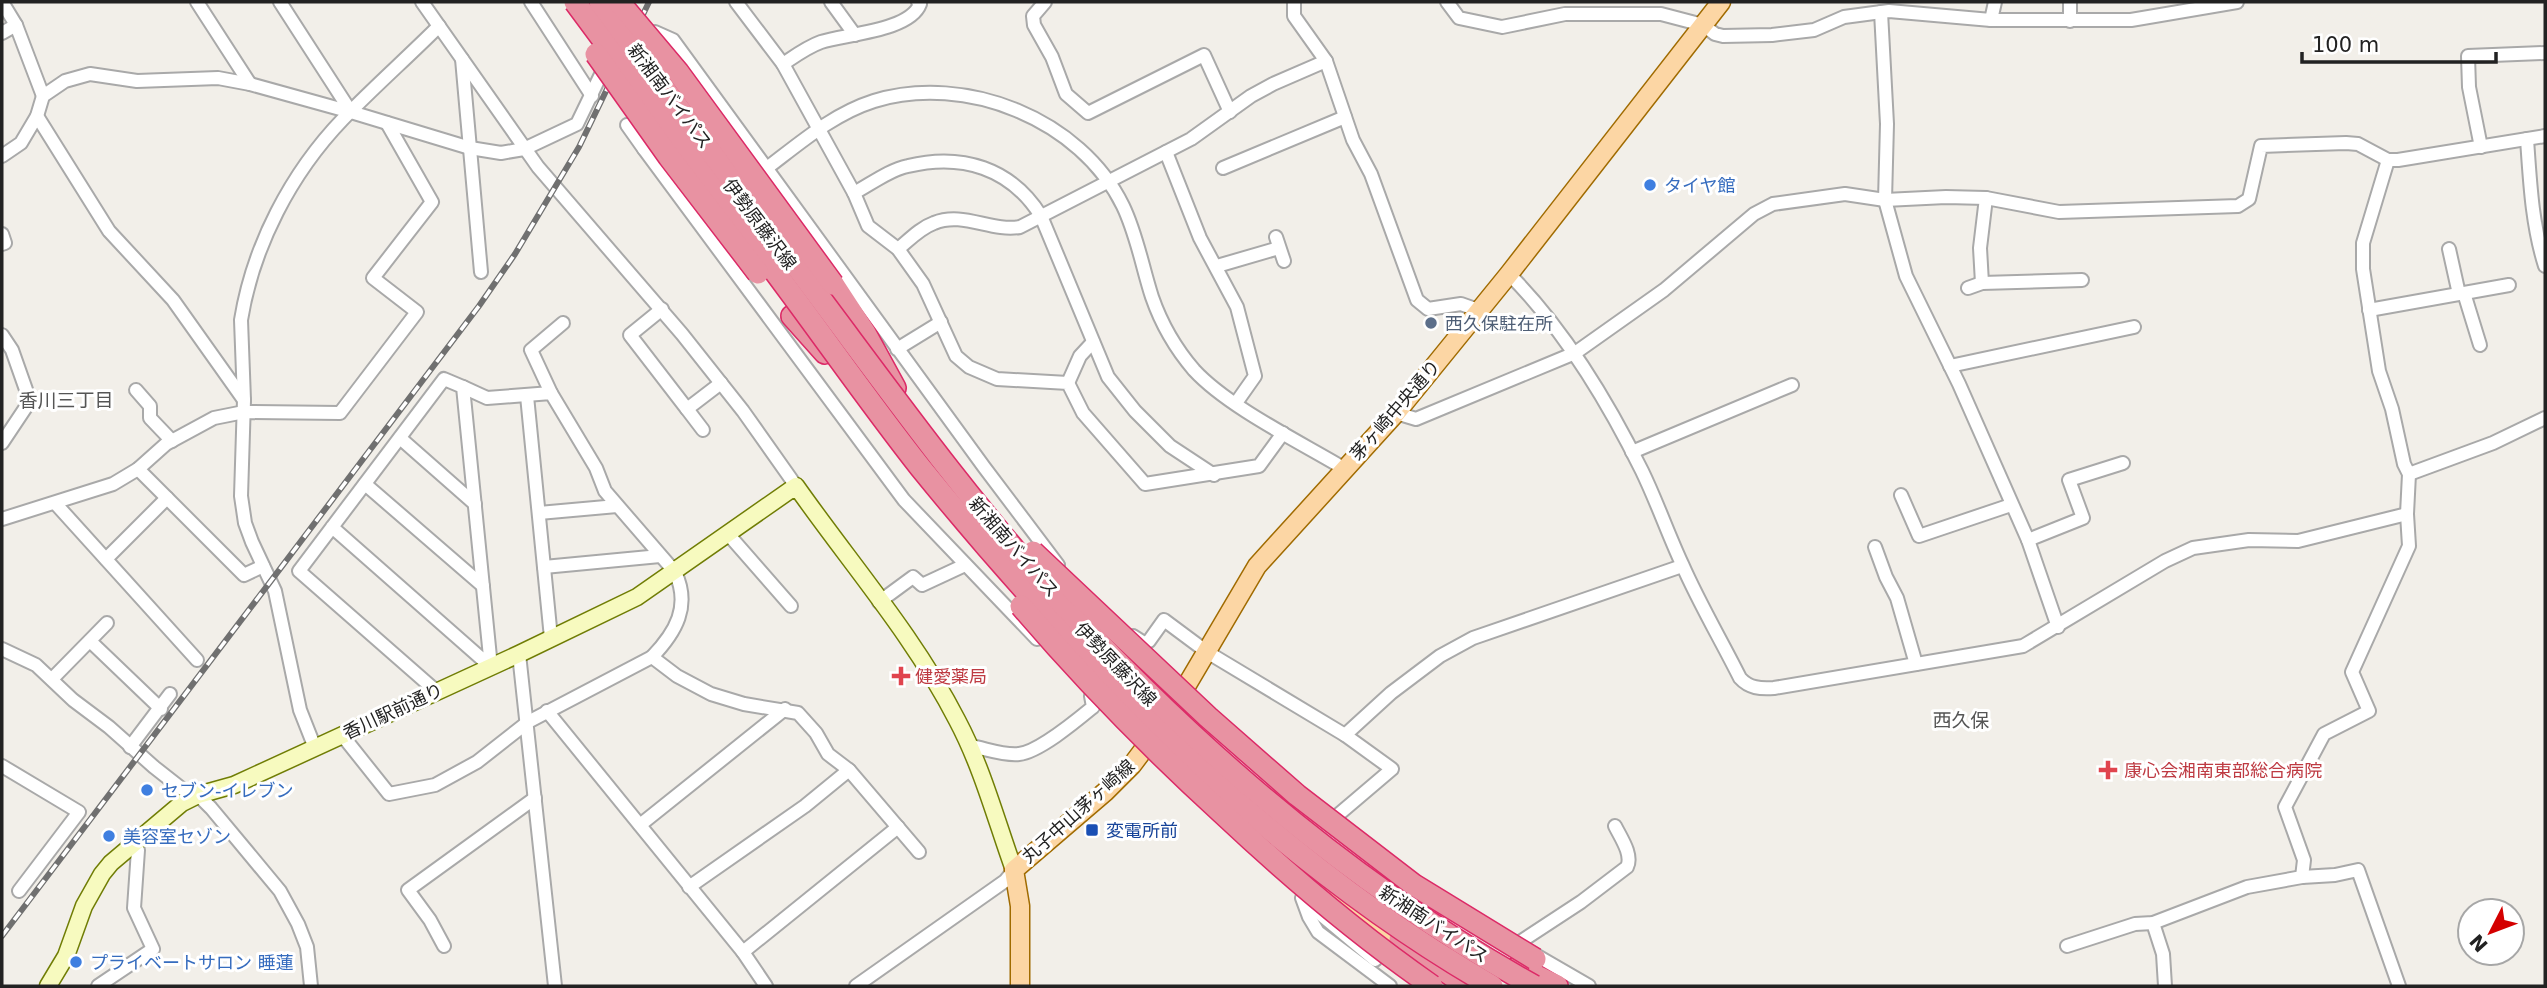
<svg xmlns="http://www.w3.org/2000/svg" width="2547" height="988" font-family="'DejaVu Sans','Noto Sans JP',sans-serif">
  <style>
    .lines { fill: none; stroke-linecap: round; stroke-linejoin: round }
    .street-casing { stroke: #a9a9a9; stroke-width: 16 }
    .secondary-casing { stroke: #707d05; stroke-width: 19 }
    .primary-casing { stroke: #a06b00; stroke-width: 21 }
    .highway-casing { stroke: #dc2a67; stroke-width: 24 }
    .street { stroke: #fff; stroke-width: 12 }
    .secondary { stroke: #f7fabf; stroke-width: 16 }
    .primary { stroke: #fcd6a4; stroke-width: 18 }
    .highway { stroke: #e892a2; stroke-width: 21 }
    .rail-casing { stroke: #707070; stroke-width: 6 }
    .rail { stroke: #fff; stroke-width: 3.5; stroke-dasharray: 10; stroke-linecap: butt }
    .highway-bridge-casing { stroke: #dc2a67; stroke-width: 24; stroke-linecap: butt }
    .highway-bridge { stroke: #e892a2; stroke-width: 21 }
    .shop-dot { fill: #3f7fe0; stroke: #fff; stroke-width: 2.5 }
    .service-dot { fill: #5c6f8a; stroke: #fff; stroke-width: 2.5 }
    .health-dot { fill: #e0444e; stroke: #fff; stroke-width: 2.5 }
    .transit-dot { fill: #1a4fb4; stroke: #fff; stroke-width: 2.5 }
    .labels { text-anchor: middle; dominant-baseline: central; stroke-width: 6; stroke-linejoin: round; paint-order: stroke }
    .street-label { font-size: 18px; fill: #222; stroke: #fff }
    .shop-label { font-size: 18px; fill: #366cbe; stroke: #fff; text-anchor: start }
    .service-label { font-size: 18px; fill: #4e5e75; stroke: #fff; text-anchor: start }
    .health-label { font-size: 18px; fill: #be3a42; stroke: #fff; text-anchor: start }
    .transit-label { font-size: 18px; fill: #164399; stroke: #fff; text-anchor: start }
    .neighbourhood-label { font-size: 19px; fill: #555; stroke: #fff }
  </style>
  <rect width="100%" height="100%" fill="#f2efe9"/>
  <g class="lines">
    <defs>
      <g id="street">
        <path d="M2,2L16,25L43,96"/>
        <path d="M197,2L250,84"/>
        <path d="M280,2L351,112"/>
        <path d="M422,2L538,167L682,334L743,411L796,486"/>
        <path d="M531,2L592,96"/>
        <path d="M736,2L783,64L854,193L868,226L898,249L923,284L956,356L969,367L997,379L1068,383L1083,413L1145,484L1259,466L1283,433"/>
        <path d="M831,2L855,35"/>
        <path d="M1045,2L1033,16L1034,25L1052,57L1066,94L1088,113L1204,55L1230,112"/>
        <path d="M1294,2V16L1326,61L1353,140L1371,174L1417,300L1428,309L1461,304L1478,310"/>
        <path d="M1447,2L1459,18L1502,27L1565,14H1661L1703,25L1715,34L1723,36L1772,35L1814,30L1844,17L1889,11L1991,20H2131L2237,2"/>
        <path d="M1881,12L1887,124L1885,200L1906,276L1959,384L2028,540L2058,627"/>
        <path d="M1991,20L1995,2"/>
        <path d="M2070,21V2"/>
        <path d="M655,32L673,40L984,467L1058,565"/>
        <path d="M2,33L16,25"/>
        <path d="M462,59L481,272"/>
        <path d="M783,64C795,56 807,47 821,42C845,34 910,31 920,4L918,2"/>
        <path d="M37,116L109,231L173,300L244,400"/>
        <path d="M627,125L644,149"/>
        <path d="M661,136L644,149L904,500L1037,639"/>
        <path d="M2527,139C2530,182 2532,225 2545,266"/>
        <path d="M2481,147L2469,87L2468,56L2545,53"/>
        <path d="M1166,152L1200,238L1237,307L1255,376L1236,403"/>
        <path d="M2,156L21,143L37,116L43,96L65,81L90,74L137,81L218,78L250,84L351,112L470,148L501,153L524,149L577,124L606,64"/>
        <path d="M767,168C800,143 833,114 874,101C965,73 1081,119 1123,206C1137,235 1142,266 1152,297C1161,323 1176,349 1194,370C1228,407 1300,442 1345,469"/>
        <path d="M1223,168L1345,117"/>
        <path d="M854,193C871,184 889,170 908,166C962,153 1011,168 1041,216L1108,377L1135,411L1170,446L1214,475"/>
        <path d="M2,234L5,243L2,244"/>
        <path d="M1276,237L1284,261"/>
        <path d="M898,249C909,240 920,228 934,223C963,211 991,232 1020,227L1191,139L1251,96L1273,84L1326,61"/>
        <path d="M2449,249L2459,294"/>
        <path d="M1217,266L1279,248"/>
        <path d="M1509,274C1565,330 1607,400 1642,471C1657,502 1668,534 1682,564C1699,603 1721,640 1740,678C1749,688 1760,689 1774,688L2023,646L2165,561L2193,548L2249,540L2298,541L2407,514"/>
        <path d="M1982,283L1980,248L1986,198"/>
        <path d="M1968,288L1982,283L2082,280"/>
        <path d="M2464,293L2480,345"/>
        <path d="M662,309L630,335L687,409L721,383"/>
        <path d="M2369,310L2509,285"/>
        <path d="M2,335L12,350L30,401L2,443"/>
        <path d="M897,349L941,322"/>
        <path d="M1950,366L2134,327"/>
        <path d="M1068,383L1080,356L1093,342"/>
        <path d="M463,387L487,398L551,393L596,468L605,491L675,572C691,606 676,632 652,657L677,676L711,694L744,704L798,713L816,733L828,754L849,770L919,852"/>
        <path d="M136,390L150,406V418L172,441"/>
        <path d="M551,393L531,350L563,323"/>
        <path d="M527,396L551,638"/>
        <path d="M687,409L703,430"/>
        <path d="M1396,413L1416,419L1575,353L1664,290L1754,214L1773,204L1845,194L1885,200L1946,197L1986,198L2059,212L2238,206L2249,199L2261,146L2346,143L2358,144L2388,160"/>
        <path d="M400,438L475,504"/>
        <path d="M1632,452L1792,385"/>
        <path d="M138,469L244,575L263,566"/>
        <path d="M2409,474L2493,443L2545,418"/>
        <path d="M365,484L483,586"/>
        <path d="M1901,495L1919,536L2011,505"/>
        <path d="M55,503L197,660"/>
        <path d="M539,513L617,506"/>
        <path d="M2,519L113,484L138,469L166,444L214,418L244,412L340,413L417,312L373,278L432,202L387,123"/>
        <path d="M332,527L491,667L463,387L444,379L299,571L436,691"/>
        <path d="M728,534L791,606"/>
        <path d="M2028,540L2083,518L2069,480L2123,463"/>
        <path d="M1875,547L1886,577L1897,598L1916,664"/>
        <path d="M106,559L167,498"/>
        <path d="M544,567L660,556"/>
        <path d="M879,602L913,577L922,585L965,565"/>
        <path d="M1133,636L1144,643L1149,641L1164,620L1207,652L1345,735L1392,769L1332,820"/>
        <path d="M90,641L161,709"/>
        <path d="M2,649L36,665L73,700L109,727L154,767L182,789L198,795L211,808L280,891L298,924L307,947L311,986"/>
        <path d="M519,654L555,986"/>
        <path d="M52,679L107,623"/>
        <path d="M547,711L743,952L766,986"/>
        <path d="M342,735L389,794L435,785L477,762L528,722L652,657"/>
        <path d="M1345,735L1391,693L1440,656L1473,638L1682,566"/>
        <path d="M970,746C984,748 1004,756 1019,754C1039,752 1076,721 1093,707L1091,696L1099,688"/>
        <path d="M130,747L170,694"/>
        <path d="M315,748L300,710L275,591L252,542L245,523L241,496L244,400L241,320C253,246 291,173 343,119C374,87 408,57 439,26"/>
        <path d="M2,766L79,812L19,891"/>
        <path d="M640,825L785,709"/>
        <path d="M2302,877L2304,860L2285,807L2324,734L2369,711L2352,672L2409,546L2407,514L2409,474L2404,464L2392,409L2379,371L2363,269V243L2388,160H2398L2545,136"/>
        <path d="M689,887L805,806L849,770"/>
        <path d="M1302,898L1309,917L1318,932L1390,986"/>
        <path d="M1314,909L1375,960L1377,957"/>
        <path d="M2153,923L2163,954L2165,986"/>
        <path d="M1517,944L1581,902L1627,867C1633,855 1621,838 1615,826"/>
        <path d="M444,946L430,920L408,890L535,798"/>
        <path d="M2067,946L2135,924L2153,923L2247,887L2302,877L2335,875L2358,870L2399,986"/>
        <path d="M743,952L898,827"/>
        <path d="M1532,953L1589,986"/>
        <path d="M98,986L153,949L134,908L138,850L132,843"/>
        <path d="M856,986L1005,881L1014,870"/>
      </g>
      <path id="secondary" d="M48,986L66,956L84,906L102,874L111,863L182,803L198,795L234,785L519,654L637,597L796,486C850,563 914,636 957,720C982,767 996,820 1014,870"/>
      <g id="primary">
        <path d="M1325,884L1408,954"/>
        <path d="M1020,986V906L1014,870L1105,792L1132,765L1168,717L1257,566L1396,413L1509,274L1721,2"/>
      </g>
      <g id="highway">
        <path d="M833,284L865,333L895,388"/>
        <path d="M792,316L825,353"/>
        <path d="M1400,940L1467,986"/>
        <path d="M1518,967L1557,986"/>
      </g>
    </defs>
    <use href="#street" class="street-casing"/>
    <use href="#secondary" class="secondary-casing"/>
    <use href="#primary" class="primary-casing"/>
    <use href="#highway" class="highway-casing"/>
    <use href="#street" class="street"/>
    <use href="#secondary" class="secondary"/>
    <use href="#primary" class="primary"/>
    <use href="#highway" class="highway"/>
    <defs>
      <path id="rail" d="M2,936L479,306L515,254L579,147L649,2"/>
    </defs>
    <use href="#rail" class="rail-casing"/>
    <use href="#rail" class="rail"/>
    <defs>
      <g id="highway-bridge">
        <path d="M575,2C646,98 718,195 790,292C833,350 875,410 920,467C1079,663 1272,860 1492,986"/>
        <path d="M600,2C679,109 758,215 838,322C908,416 977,510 1056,597C1195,749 1354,886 1534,986"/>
        <path d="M619,2L678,72L833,284"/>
        <path d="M596,54L669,157L758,273"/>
        <path d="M1033,552L1208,717L1297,795L1414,885L1535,959"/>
        <path d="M1021,606C1084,680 1151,748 1222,813C1289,876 1357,934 1432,986"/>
      </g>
    </defs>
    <use href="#highway-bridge" class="highway-bridge-casing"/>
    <use href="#highway-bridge" class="highway-bridge"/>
  </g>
  <g class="shop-dot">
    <circle cx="1650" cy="185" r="7"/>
    <circle cx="147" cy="790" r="7"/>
    <circle cx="109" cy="836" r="7"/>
    <circle cx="76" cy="962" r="7"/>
  </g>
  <circle class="service-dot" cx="1431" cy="323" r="7"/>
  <g class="health-dot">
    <path d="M897.5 665.5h7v7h7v7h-7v7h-7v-7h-7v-7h7z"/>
    <path d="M2104.5 759.5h7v7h7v7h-7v7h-7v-7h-7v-7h7z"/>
  </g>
  <rect class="transit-dot" x="1085" y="823" width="14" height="14" rx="3.5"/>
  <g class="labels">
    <g class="street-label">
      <text transform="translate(670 96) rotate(53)">新湘南バイパス</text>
      <text transform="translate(760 224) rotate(53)">伊勢原藤沢線</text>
      <text transform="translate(1395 410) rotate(-49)">茅ヶ崎中央通り</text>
      <text transform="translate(1014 547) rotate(49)">新湘南バイパス</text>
      <text transform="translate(1116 664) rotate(46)">伊勢原藤沢線</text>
      <text transform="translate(393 711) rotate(-25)">香川駅前通り</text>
      <text transform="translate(1078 811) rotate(-42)">丸子中山茅ヶ崎線</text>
      <text transform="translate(1434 924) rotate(33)">新湘南バイパス</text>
    </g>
    <g class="shop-label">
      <text x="1664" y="185">タイヤ館</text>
      <text x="161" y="790">セブン-イレブン</text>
      <text x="123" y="836">美容室セゾン</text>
      <text x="90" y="962">プライベートサロン 睡蓮</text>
    </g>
    <g class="service-label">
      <text x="1445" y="323">西久保駐在所</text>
    </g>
    <g class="health-label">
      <text x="915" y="676">健愛薬局</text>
      <text x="2124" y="770">康心会湘南東部総合病院</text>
    </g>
    <g class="transit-label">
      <text x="1106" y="830">変電所前</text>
    </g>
    <g class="neighbourhood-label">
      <text x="66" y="400">香川三丁目</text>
      <text x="1961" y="720">西久保</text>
    </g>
  </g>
  <rect width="2547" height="988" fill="none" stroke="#222222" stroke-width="7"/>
  <g transform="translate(2491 932) rotate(228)"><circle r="33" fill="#ffffff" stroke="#a7a7a7" stroke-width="2"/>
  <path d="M0-5L12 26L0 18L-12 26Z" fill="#d40000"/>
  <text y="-10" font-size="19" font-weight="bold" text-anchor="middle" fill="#222222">N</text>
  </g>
  <path d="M2302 52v10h194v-10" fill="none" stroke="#222222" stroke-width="3.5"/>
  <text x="2312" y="52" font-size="21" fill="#222222" stroke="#ffffff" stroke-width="5" paint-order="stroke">100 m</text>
</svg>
